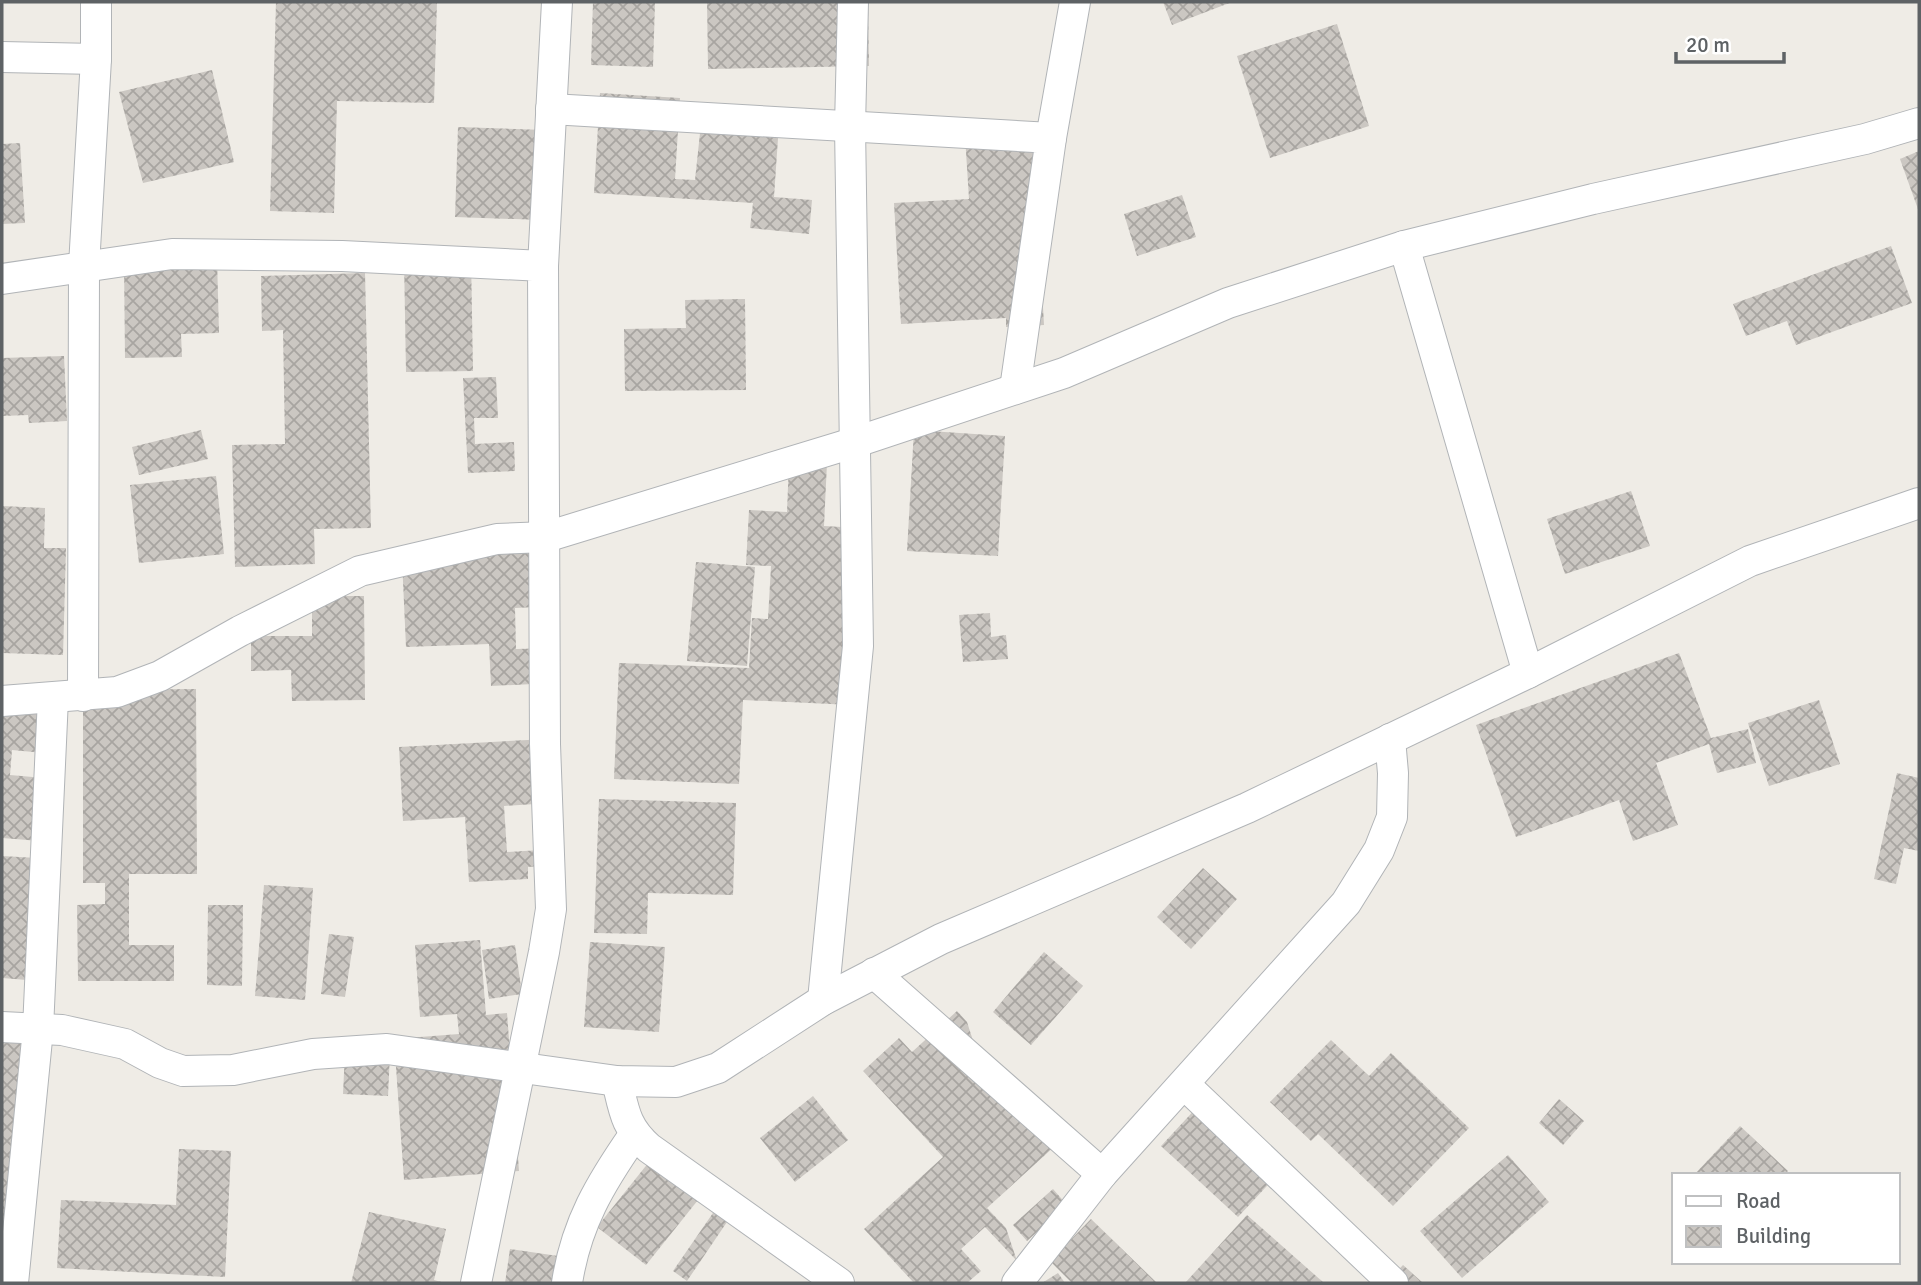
<svg xmlns="http://www.w3.org/2000/svg" width="1921" height="1285" font-family="Signika,sans-serif">
  <style>
    .building { fill: url(#building-cross-hatch) }
    .lines { fill: none; stroke-linecap: round; stroke-linejoin: round }
    .street-casing { stroke: #b1b4b7; stroke-width: 32 }
    .street { stroke: #fff; stroke-width: 30 }
  </style>
  <defs>
    <pattern id="building-cross-hatch" width="8" height="8" patternUnits="userSpaceOnUse" patternTransform="scale(1.75)"><rect width="8" height="8" fill="#cbc7c2"/><path d="M0 0l8 8M0 8l8-8" fill="none" stroke="#a8a5a1"/></pattern>
  </defs>
  <rect width="100%" height="100%" fill="#efece6"/>
  <g class="building">
    <path d="M276,2H437L434,103L337,101L334,213L270,211Z"/>
    <path d="M593,2H655L653,67L591,65Z"/>
    <path d="M707,2H868L869,66L708,69Z"/>
    <path d="M1163,2H1232L1172,25Z"/>
    <path d="M1337,24L1369,126L1270,158L1237,56Z"/>
    <path d="M212,70L234,162L143,183L119,92Z"/>
    <path d="M600,93L680,98L675,179L695,180L703,105L780,109L774,197L812,200L809,234L750,228L753,203L594,193Z"/>
    <path d="M458,127L545,130L542,220L455,217Z"/>
    <path d="M1033,132L1044,325L1006,327V318L901,324L894,203L969,199L965,136Z"/>
    <path d="M20,143L25,223L2,224V144Z"/>
    <path d="M1919,151V212L1900,159Z"/>
    <path d="M1182,195L1196,237L1137,256L1124,214Z"/>
    <path d="M1891,246L1912,303L1796,345L1787,321L1746,336L1733,304Z"/>
    <path d="M471,257L473,371L406,372L404,258Z"/>
    <path d="M217,258L219,333L181,334L182,357L125,358L124,260Z"/>
    <path d="M365,273L371,528L314,529L315,564L235,567L232,445L285,444L283,330L262,331L261,276Z"/>
    <path d="M745,299L746,390L625,391L624,329L686,328L685,300Z"/>
    <path d="M64,356L67,421L29,423L28,415L2,416V358Z"/>
    <path d="M496,377L498,418H474L475,444L514,442L515,471L468,473L463,378Z"/>
    <path d="M201,430L208,459L139,475L132,447Z"/>
    <path d="M914,430L1005,436L998,556L907,551Z"/>
    <path d="M789,461L827,463L824,526L860,528L852,705L743,700L739,784L614,779L619,663L749,668L752,618L768,619L771,566L746,565L749,510L787,512Z"/>
    <path d="M216,476L224,554L139,563L130,485Z"/>
    <path d="M1631,491L1650,546L1565,574L1547,519Z"/>
    <path d="M2,506L45,508L44,548H66L63,655L2,653Z"/>
    <path d="M544,532L537,607L515,608L516,649L553,648L554,683L491,686L489,644L406,647L402,559Z"/>
    <path d="M696,562L755,567L747,666L687,661Z"/>
    <path d="M312,596H364L365,700L292,701L291,670L251,671V636H312Z"/>
    <path d="M990,613L991,637L1006,635L1008,659L963,662L959,615Z"/>
    <path d="M1679,653L1711,738L1748,729L1756,763L1717,773L1709,744L1656,763L1678,825L1633,841L1619,800L1516,837L1476,725Z"/>
    <path d="M196,689L197,874H129V945H174V981H78L77,905L105,904V883H83V690Z"/>
    <path d="M1819,700L1840,764L1769,786L1748,723Z"/>
    <path d="M2,701L48,704L44,753L12,750L10,775L44,778L40,841L2,838Z"/>
    <path d="M547,739L551,803L504,806L507,852L541,850L542,866L528,867V879L469,882L465,817L403,821L399,747Z"/>
    <path d="M1897,773L1919,778V851L1904,848L1896,884L1874,879Z"/>
    <path d="M599,799L736,803L733,895L648,893L647,934L594,933Z"/>
    <path d="M2,856L37,858L27,980L2,978Z"/>
    <path d="M1203,868L1237,899L1191,949L1157,917Z"/>
    <path d="M264,885L313,888L305,1000L255,996Z"/>
    <path d="M208,905H243L242,986L207,985Z"/>
    <path d="M329,934L354,937L345,997L321,994Z"/>
    <path d="M480,940L486,1015L507,1013L519,1171L404,1180L394,1039L459,1034L457,1014L420,1017L415,945Z"/>
    <path d="M590,942L665,947L659,1032L584,1027Z"/>
    <path d="M515,945L522,994L489,999L482,950Z"/>
    <path d="M1044,952L1083,986L1031,1045L993,1012Z"/>
    <path d="M957,1011L967,1022L990,1093L1056,1145L987,1208L1006,1228L1017,1261L985,1227L961,1249L981,1271L967,1283H914L864,1229L943,1157L863,1071L899,1038L912,1052Z"/>
    <path d="M2,1030L36,1031L31,1220L2,1219Z"/>
    <path d="M1331,1040L1369,1076L1391,1053L1469,1128L1393,1206L1318,1134L1311,1141L1270,1102Z"/>
    <path d="M345,1052L390,1054L388,1096L343,1094Z"/>
    <path d="M813,1096L848,1140L795,1182L760,1138Z"/>
    <path d="M1559,1099L1584,1121L1563,1145L1539,1123Z"/>
    <path d="M1200,1104L1277,1175L1238,1217L1161,1146Z"/>
    <path d="M1740,1126L1788,1171L1784,1175H1694Z"/>
    <path d="M179,1149L231,1151L225,1277L57,1268L61,1200L176,1205Z"/>
    <path d="M1508,1155L1549,1202L1462,1278L1420,1231Z"/>
    <path d="M649,1162L698,1200L646,1265L597,1227Z"/>
    <path d="M1053,1189L1067,1205L1027,1241L1013,1225Z"/>
    <path d="M715,1210L729,1219L687,1281L673,1271Z"/>
    <path d="M369,1212L446,1229L434,1280L445,1283H351Z"/>
    <path d="M1247,1215L1324,1283H1185Z"/>
    <path d="M1091,1219L1157,1283H1072L1050,1261Z"/>
    <path d="M510,1249L565,1257L561,1283H505Z"/>
    <path d="M1403,1265L1423,1283H1386Z"/>
    <path d="M1058,1273L1065,1283H1042Z"/>
  </g>
  <g class="lines">
    <defs>
      <g id="street">
        <path d="M2,57L96,59"/>
        <path d="M551,109L1051,138L1015,389"/>
        <path d="M1051,138L1075,2"/>
        <path d="M1404,246L1528,673"/>
        <path d="M543,266L557,2"/>
        <path d="M2,279L172,254L342,256L543,266L545,744L551,909L544,952L476,1283"/>
        <path d="M83,696L84,266L96,59V2"/>
        <path d="M2,701L117,692L160,676L240,631L360,571L497,539L546,537L856,442L1064,373L1228,303L1404,246L1593,199L1865,139L1919,123"/>
        <path d="M874,973L1102,1174"/>
        <path d="M823,1000L858,646L850,126L853,2"/>
        <path d="M2,1027L62,1030L125,1044L160,1063L183,1071L233,1070L313,1054L387,1049L617,1081L676,1082L718,1068L823,1000L941,939L1247,808L1528,673L1750,561L1919,503"/>
        <path d="M617,1081C624,1110 625,1127 649,1148L839,1283"/>
        <path d="M1184,1084L1393,1283"/>
        <path d="M13,1283L38,1029L53,698"/>
        <path d="M567,1283C576,1224 600,1184 634,1135"/>
        <path d="M1017,1283L1102,1174L1346,903L1379,850L1392,817L1393,773L1390,739"/>
      </g>
    </defs>
    <use href="#street" class="street-casing"/>
    <use href="#street" class="street"/>
  </g>
  <rect width="1921" height="1285" fill="none" stroke="#5e6265" stroke-width="7"/>
  <rect x="1672" y="1173" width="228" height="91" fill="#ffffff" stroke="#bfc0c1" stroke-width="2"/>
  <rect x="1686" y="1196" width="35" height="10" fill="#ffffff" stroke="#bfc0c1" stroke-width="2"/>
  <text x="1736" y="1208" font-size="21" fill="#5e6265">Road</text>
  <rect x="1686" y="1226" width="35" height="21" fill="url(#building-cross-hatch)" stroke="#bfc0c1" stroke-width="2"/>
  <text x="1736" y="1243" font-size="21" fill="#5e6265">Building</text>
  <path d="M1676 52v10h108v-10" fill="none" stroke="#5e6265" stroke-width="3.5"/>
  <text x="1686" y="52" font-size="21" fill="#5e6265" stroke="#ffffff" stroke-width="5" paint-order="stroke">20 m</text>
</svg>
